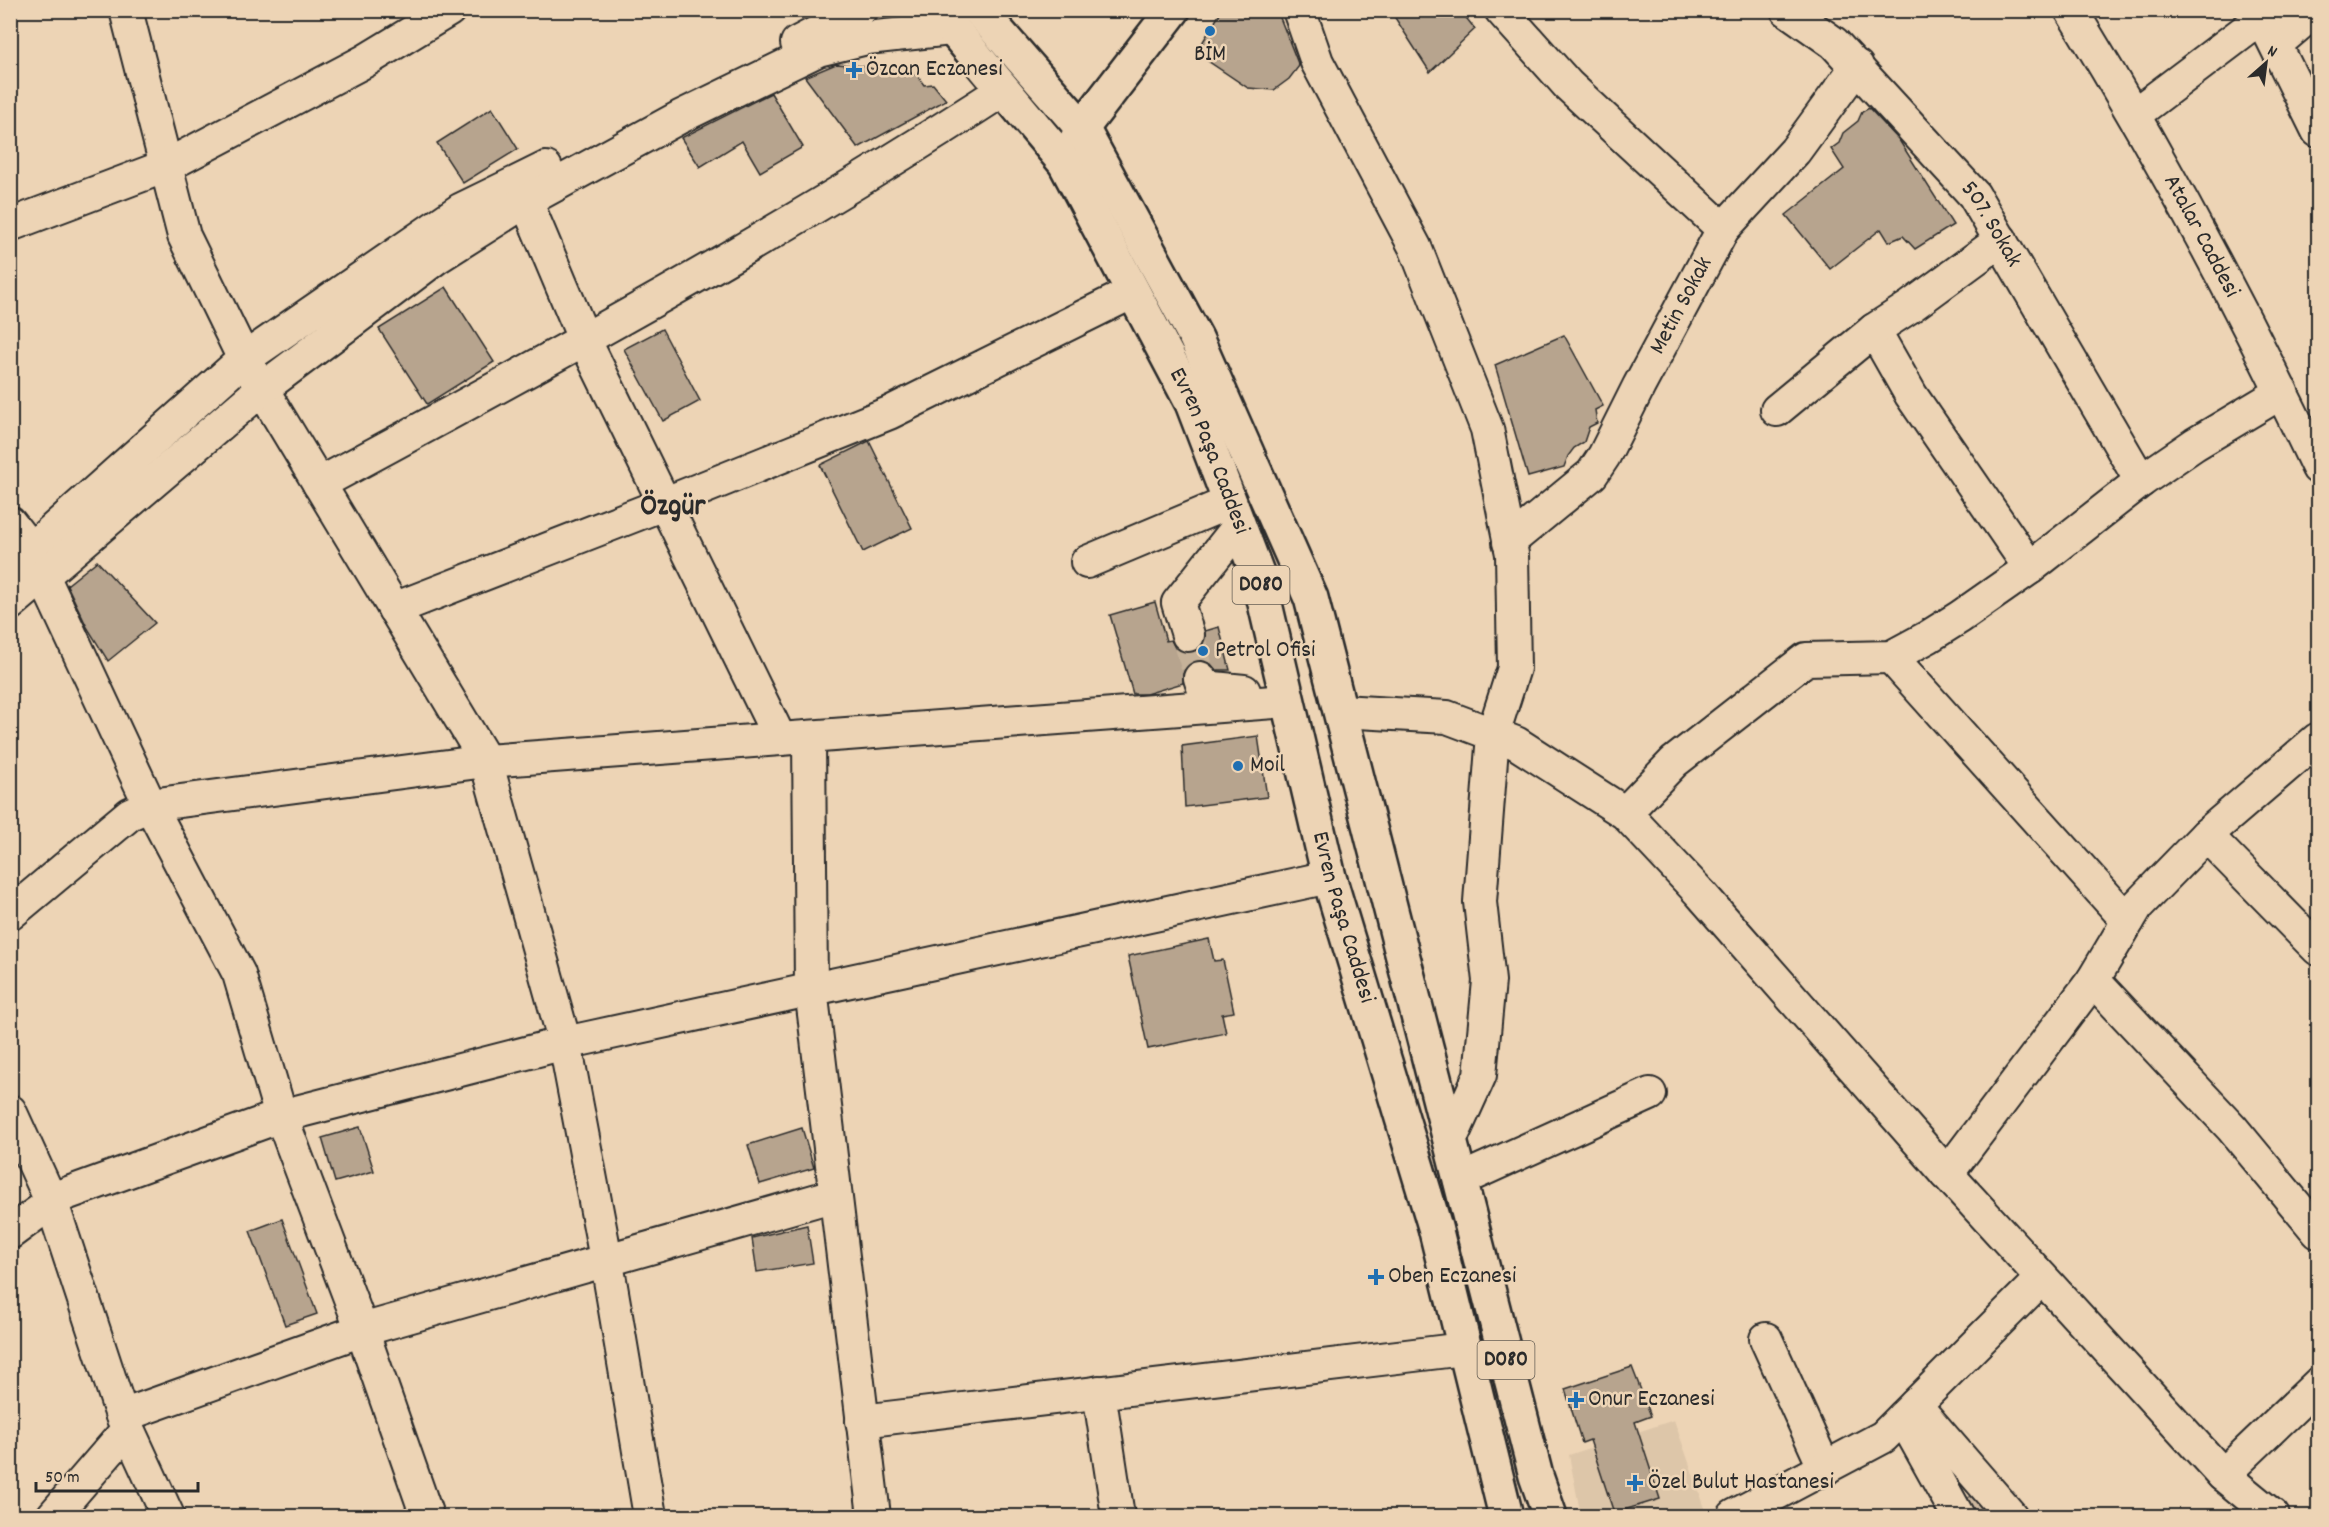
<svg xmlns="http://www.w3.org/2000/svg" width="2329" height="1527" font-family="Dekko,sans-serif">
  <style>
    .built { fill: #ddc6a9 }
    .green { fill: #ceb89f; stroke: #7c7265; stroke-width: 1.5 }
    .building { fill: #b7a48e; stroke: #2b2b2b; stroke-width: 1.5 }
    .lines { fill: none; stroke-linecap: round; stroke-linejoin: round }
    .minor-tunnel { stroke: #c6b299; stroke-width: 32; stroke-dasharray: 32 16; stroke-linecap: butt }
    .minor-casing { stroke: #2b2b2b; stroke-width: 36 }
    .major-casing { stroke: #2b2b2b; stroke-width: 38 }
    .highway-casing { stroke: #2b2b2b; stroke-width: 38 }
    .minor { stroke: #edd4b5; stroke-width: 32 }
    .major { stroke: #edd4b5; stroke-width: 33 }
    .highway { stroke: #edd4b5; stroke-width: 33 }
    .poi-dot { fill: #1f6fb2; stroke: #edd4b5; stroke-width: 2 }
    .labels { text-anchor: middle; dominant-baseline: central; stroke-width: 5; stroke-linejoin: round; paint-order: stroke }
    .shield { fill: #edd4b5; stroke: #655e54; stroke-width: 1.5 }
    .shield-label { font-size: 22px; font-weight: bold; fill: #2b2b2b }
    .poi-label { font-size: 24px; fill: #2b2b2b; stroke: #edd4b5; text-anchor: start }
    .street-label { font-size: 24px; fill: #2b2b2b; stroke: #edd4b5 }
    .district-label { font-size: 30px; font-weight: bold; fill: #2b2b2b; stroke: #edd4b5 }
  </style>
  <rect width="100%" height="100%" fill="#edd4b5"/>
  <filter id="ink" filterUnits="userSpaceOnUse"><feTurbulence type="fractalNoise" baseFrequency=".0167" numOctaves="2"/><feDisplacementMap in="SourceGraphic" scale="12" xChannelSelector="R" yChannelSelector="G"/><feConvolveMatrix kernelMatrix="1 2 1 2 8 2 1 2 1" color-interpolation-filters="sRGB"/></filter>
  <g filter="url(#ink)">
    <path class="built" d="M1674,1420L1706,1511L1690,1516H1581L1569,1455Z"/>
    <path class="green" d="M1975,1494L1994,1516H1976L1966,1499Z"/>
    <g class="building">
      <path d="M1222,10H1277L1299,66L1289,79L1274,90L1248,88L1196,53Z"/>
      <path d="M1390,10H1460L1475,29L1430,72Z"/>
      <path d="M836,64L862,66L877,70L888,68L899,75L916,74L924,85L933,84L946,100L858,148L805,77Z"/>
      <path d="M771,93L803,147L760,172L742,141L700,167L681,138Z"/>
      <path d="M492,108L518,149L463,183L437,143Z"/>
      <path d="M1869,108L1899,140L1953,225L1915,249L1903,236L1889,242L1881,229L1830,269L1786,215L1844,169L1831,149L1839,143L1843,133L1858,121L1862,112Z"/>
      <path d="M446,287L494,362L427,404L379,329Z"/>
      <path d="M662,329L700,401L663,421L624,349Z"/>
      <path d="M1564,335L1603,406L1595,410L1597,423L1589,427L1584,442L1574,448L1568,456L1564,467L1528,477L1495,365Z"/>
      <path d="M869,441L912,528L863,552L820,465Z"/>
      <path d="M97,561L155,623L108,661L87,627L67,585Z"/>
      <path d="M1155,602L1166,641L1171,640L1175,648L1184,652H1193L1201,648L1205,639V631L1219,627L1230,670H1216L1211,664L1204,661H1195L1186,667L1183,674V683L1146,694H1133L1110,615Z"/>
      <path d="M1258,736L1267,797L1185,807L1182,746Z"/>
      <path d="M1209,939L1214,961L1223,960L1234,1012L1222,1014L1226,1033L1148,1049L1128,956Z"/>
      <path d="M360,1127L374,1171L335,1182L322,1138Z"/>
      <path d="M802,1128L814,1168L760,1184L748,1145Z"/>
      <path d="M282,1219L317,1314L285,1325L250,1231Z"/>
      <path d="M807,1225L813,1263L757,1272L752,1238Z"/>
      <path d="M1632,1367L1651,1416L1635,1422L1660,1499L1614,1513L1590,1440L1582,1443L1565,1389Z"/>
    </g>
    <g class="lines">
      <path class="minor-tunnel" d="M1188,635L1200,678"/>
      <defs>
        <g id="minor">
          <path d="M126,10L184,236L244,359L486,761L565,1043L610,1280L650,1516"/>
          <path d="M1299,10L1317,62L1415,247L1487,429L1512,554L1514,668L1493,734L1480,902L1489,981L1480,1075L1450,1141"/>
          <path d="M1501,10L1568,85L1723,229"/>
          <path id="s1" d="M1787,10L1834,43L1974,195L2141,481"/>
          <path id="s2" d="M2071,10C2162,158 2244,312 2318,468"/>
          <path d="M2258,10L2318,131"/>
          <path d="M797,43L860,10"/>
          <path d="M2276,44L2316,10"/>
          <path d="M2135,114L2262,18"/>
          <path d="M526,201L585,341L780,739"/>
          <path d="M10,225L166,166L365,61L449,10"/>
          <path d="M2001,240L1911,306L1874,330L1911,395L2030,568"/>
          <path d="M1777,410L1874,330"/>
          <path d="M319,484C551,359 782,234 1003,90"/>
          <path d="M10,523L31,550L150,805L239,974L281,1116L362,1330L427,1516"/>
          <path id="s3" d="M1509,542L1592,474L1604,456L1639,386L1723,229L1795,151L1857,66"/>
          <path d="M1087,562L1230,502"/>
          <path d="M10,568L244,359L460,210L546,168"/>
          <path d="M10,604L262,389L436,258L526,201L680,117L818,50L867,38L951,29"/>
          <path d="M394,609L666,503L889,413L1133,292"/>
          <path d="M1188,635L1178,603L1239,526"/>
          <path d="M1891,657L2128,921"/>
          <path d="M1200,678L1203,687L1244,691"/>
          <path d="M1340,711L1447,717L1516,743L1625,813L1701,894L1947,1174L2223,1475L2273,1516"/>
          <path d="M809,737L811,989L874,1516"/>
          <path d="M1625,813L1674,762L1806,659L1891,657L1928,637L1960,617L2030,568L2141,481L2195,444L2282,392"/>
          <path d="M2206,835L2318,949"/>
          <path d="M10,914L130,814L150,805L486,761L1287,701"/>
          <path d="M2093,980L2232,1128L2318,1232"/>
          <path d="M10,1111L52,1203L122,1416L168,1516"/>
          <path d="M1947,1174L2093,980L2137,906L2206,835L2318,739"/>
          <path d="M1460,1180L1650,1094"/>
          <path d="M10,1233L60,1196L281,1116L565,1043L1329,877"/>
          <path d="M1766,1339L1825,1469"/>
          <path d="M1099,1392L1118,1516"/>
          <path d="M1915,1405L2011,1516"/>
          <path d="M122,1416L362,1330L835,1195"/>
          <path d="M1903,1417L1958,1516"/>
          <path d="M862,1421L1464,1349"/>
          <path d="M2223,1475L2318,1384"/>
          <path d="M53,1516L128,1429"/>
          <path d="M1734,1516L1883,1437L2042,1278"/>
        </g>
        <path id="major" d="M1071,152L1082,128L1173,10"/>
        <g id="highway">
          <path id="s4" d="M937,10L1065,163L1192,403L1259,578L1329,877L1435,1227L1506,1516"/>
          <path d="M979,10L1082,128L1196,338L1311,598L1536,1476L1550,1516"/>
        </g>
      </defs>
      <use href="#minor" class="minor-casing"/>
      <use href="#major" class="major-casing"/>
      <use href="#highway" class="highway-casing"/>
      <use href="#minor" class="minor"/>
      <use href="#major" class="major"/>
      <use href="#highway" class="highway"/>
    </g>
  </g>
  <g class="poi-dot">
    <circle cx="1210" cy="31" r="6"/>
    <path d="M851 61h6v6h6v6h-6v6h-6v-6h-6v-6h6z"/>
    <circle cx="1203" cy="651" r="6"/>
    <circle cx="1238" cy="766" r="6"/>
    <path d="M1373 1268h6v6h6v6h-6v6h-6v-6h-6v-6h6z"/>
    <path d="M1573 1391h6v6h6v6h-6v6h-6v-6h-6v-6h6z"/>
    <path d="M1632 1474h6v6h6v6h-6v6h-6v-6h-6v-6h6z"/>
  </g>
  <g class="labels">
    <g class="shield">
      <rect x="1232.5" y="566" width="57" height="38" rx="4.5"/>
      <rect x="1477.5" y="1341" width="57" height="38" rx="4.5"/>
    </g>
    <g class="shield-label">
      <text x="1261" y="585">D080</text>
      <text x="1506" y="1360">D080</text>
    </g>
    <g class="poi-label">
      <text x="1210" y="55" text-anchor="middle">BİM</text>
      <text x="866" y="70">Özcan Eczanesi</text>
      <text x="1215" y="651">Petrol Ofisi</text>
      <text x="1250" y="766">Moil</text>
      <text x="1388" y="1277">Oben Eczanesi</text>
      <text x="1588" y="1400">Onur Eczanesi</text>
      <text x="1648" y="1483">Özel Bulut Hastanesi</text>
    </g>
    <g class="street-label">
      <text stroke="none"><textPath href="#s1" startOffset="298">507. Sokak</textPath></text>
      <text stroke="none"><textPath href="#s2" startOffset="261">Atalar Caddesi</textPath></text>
      <text stroke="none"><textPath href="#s3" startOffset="298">Metin Sokak</textPath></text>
      <text stroke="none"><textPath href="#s4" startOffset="522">Evren Paşa Caddesi</textPath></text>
      <text stroke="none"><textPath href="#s4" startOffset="1008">Evren Paşa Caddesi</textPath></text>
    </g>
    <g class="district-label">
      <text x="673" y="508">Özgür</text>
    </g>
  </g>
  <rect width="2329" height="1527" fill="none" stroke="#edd4b5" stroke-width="36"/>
  <rect x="18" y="18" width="2293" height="1491" fill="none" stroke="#2b2b2b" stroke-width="2" filter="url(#ink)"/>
  <g transform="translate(2266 63) rotate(28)" stroke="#edd4b5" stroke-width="4.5" paint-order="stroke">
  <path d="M0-4.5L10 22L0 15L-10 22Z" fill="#2b2b2b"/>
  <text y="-9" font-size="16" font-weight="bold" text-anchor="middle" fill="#2b2b2b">N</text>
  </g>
  <path d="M36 1482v9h162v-9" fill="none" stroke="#2b2b2b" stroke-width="3"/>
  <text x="45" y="1482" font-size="18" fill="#2b2b2b" stroke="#edd4b5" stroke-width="4.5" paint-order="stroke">50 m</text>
</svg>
